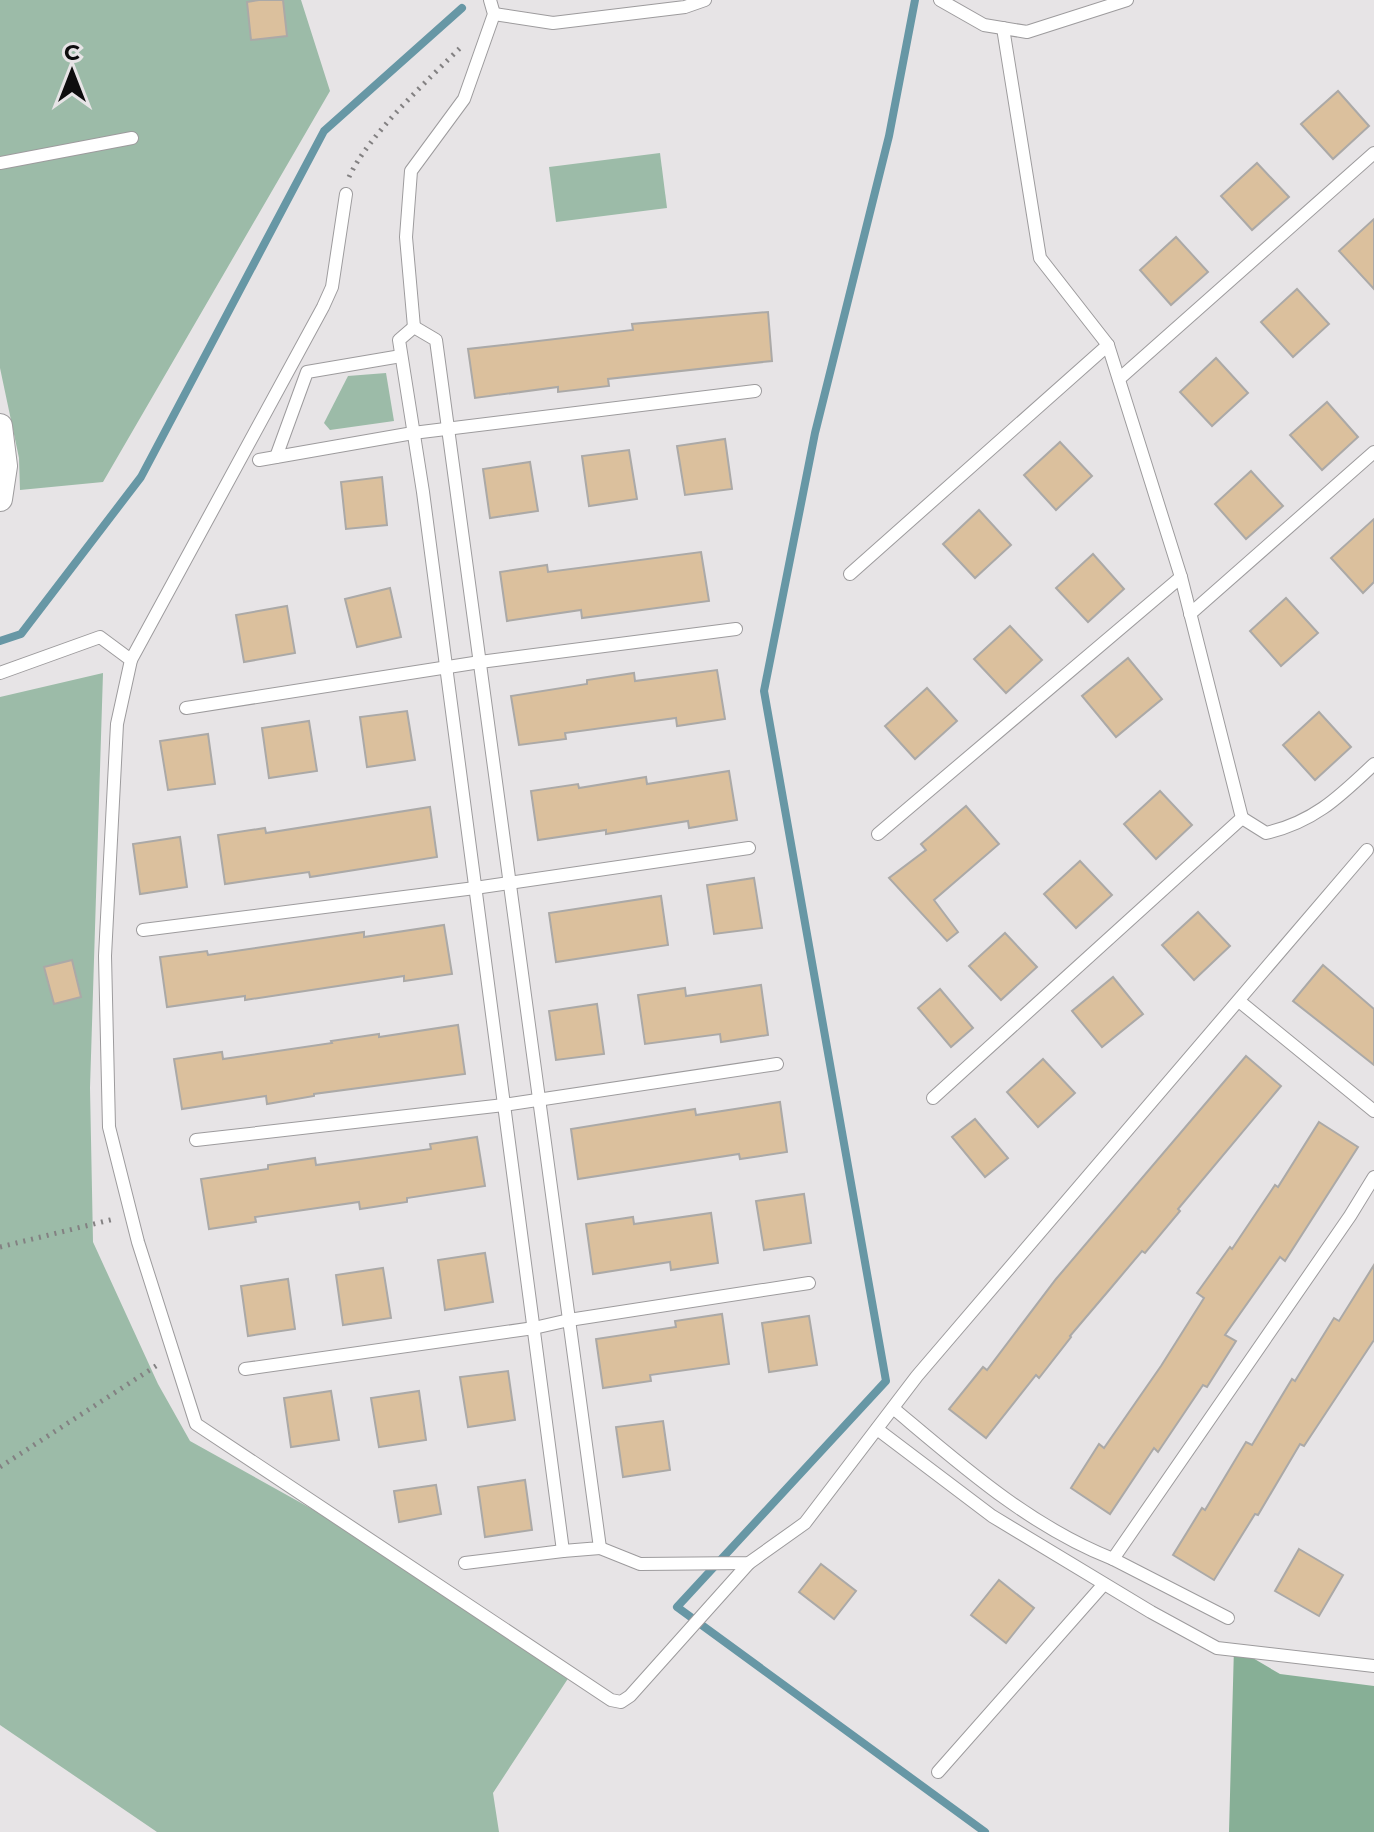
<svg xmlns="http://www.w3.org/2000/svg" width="1374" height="1832" font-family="Montserrat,sans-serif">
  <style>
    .green { fill: #9cbba8 }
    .forest { fill: #87af96 }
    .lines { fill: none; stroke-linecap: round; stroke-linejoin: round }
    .stream { stroke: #6797a5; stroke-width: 8 }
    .building { fill: #dbc09d; stroke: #aba9a7; stroke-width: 2 }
    .service-casing { stroke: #9d9b9d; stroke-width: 14 }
    .minor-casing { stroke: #9d9b9d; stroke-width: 26 }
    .path { stroke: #838182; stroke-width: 5; stroke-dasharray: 2 6; stroke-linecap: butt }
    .service { stroke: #fff; stroke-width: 12 }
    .minor { stroke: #fff; stroke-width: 24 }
  </style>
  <rect width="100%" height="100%" fill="#e7e4e6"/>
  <g class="green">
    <path d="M0,0H301L330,91L103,482L20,490L19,458L0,368Z"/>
    <path d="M660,153L667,208L556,222L549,167Z"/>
    <path d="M386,373L394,421L330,430L324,423L348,376Z"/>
    <path d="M103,673L90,1088L93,1242L158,1384L190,1441L391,1553L569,1677L493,1793L499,1832H157L0,1725V697Z"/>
  </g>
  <path class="forest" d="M1234,1647L1280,1674L1374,1686V1832H1229Z"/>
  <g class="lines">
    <g class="stream">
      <path d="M915,0L889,136L815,433L764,691L886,1381L677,1607L985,1832"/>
      <path d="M0,641L21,634L141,477L324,131L462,8"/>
    </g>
  </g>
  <g class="building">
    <path d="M259,0H283L287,36L251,40L247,2Z"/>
    <path d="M1338,91L1369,126L1333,159L1301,124Z"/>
    <path d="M1257,163L1289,197L1252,230L1221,196Z"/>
    <path d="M1374,219V289L1339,251Z"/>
    <path d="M1176,237L1208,272L1171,305L1140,270Z"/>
    <path d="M1297,289L1329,324L1293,357L1261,322Z"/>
    <path d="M768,312L772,361L608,379L609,386L558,392V387L475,398L468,349L633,330L632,324Z"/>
    <path d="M1216,358L1248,393L1212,426L1180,392Z"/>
    <path d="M1327,402L1358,437L1322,470L1290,435Z"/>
    <path d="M725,439L732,489L685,495L677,446Z"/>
    <path d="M1060,442L1092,476L1056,510L1024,475Z"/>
    <path d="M629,450L637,499L589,506L582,456Z"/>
    <path d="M530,462L538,511L490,518L483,469Z"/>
    <path d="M1251,471L1283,506L1246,539L1215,504Z"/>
    <path d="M382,477L387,525L346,529L341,482Z"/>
    <path d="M979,510L1011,545L975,578L943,544Z"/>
    <path d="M1374,519V582L1363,593L1331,558Z"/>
    <path d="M701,552L709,601L582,618L581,610L507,621L500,572L547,565L548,572Z"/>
    <path d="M1093,554L1124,589L1088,622L1056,588Z"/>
    <path d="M390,588L401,637L357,647L345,599Z"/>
    <path d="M1286,598L1318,633L1281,666L1250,631Z"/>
    <path d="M287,606L295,653L244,662L236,615Z"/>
    <path d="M1010,626L1042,660L1006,693L974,659Z"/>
    <path d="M1128,658L1162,699L1116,737L1082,696Z"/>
    <path d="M717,670L725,719L677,726L676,718L565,733L566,739L519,745L511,696L587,684V680L634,673L635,681Z"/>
    <path d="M927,688L957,721L915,759L885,726Z"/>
    <path d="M407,711L415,760L367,767L360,717Z"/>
    <path d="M1319,712L1351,747L1315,780L1283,745Z"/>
    <path d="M309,721L317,771L269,778L262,728Z"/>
    <path d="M208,734L215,784L168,790L160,741Z"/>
    <path d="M729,771L737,820L689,828L688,821L606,834V830L538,840L531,791L578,784L579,788L646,777L647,784Z"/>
    <path d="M1160,791L1192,825L1156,859L1124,824Z"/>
    <path d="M966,806L999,844L934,900L958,932L947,941L889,878L926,850L921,844Z"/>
    <path d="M430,807L437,857L310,877L309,872L225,884L218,835L265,828L266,833Z"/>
    <path d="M180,837L187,887L140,894L133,844Z"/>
    <path d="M1080,861L1112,895L1076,928L1044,894Z"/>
    <path d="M754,878L762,928L714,934L707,885Z"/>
    <path d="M661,896L668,945L556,962L549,913Z"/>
    <path d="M1198,912L1230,946L1194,980L1162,945Z"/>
    <path d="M444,925L452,974L404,981V976L245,1000V996L167,1007L160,957L207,951L208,955L364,932V937Z"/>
    <path d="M1005,933L1037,967L1001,1000L969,966Z"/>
    <path d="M72,960L81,997L54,1004L44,967Z"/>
    <path d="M1323,965L1374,1009V1065L1293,1001Z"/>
    <path d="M1113,977L1143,1014L1102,1047L1072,1011Z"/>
    <path d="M761,985L768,1035L721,1042L720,1034L645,1044L638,995L685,988L686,996Z"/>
    <path d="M940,989L973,1028L951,1047L918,1008Z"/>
    <path d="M597,1004L604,1054L556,1060L549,1011Z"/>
    <path d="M458,1025L465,1074L314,1094V1096L267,1104L266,1096L182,1109L174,1059L222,1052L223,1059L332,1043L331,1041L379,1034V1037Z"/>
    <path d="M1246,1056L1281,1086L1178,1209L1180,1211L1145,1253L1142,1251L1110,1289L1070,1336L1071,1337L1039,1378L1036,1375L986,1438L949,1409L983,1367L987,1370L1056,1279Z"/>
    <path d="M1043,1059L1075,1093L1038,1127L1007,1092Z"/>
    <path d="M780,1102L787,1152L740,1159L739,1154L578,1179L571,1129L695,1109L696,1115Z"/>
    <path d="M975,1119L1008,1158L985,1177L952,1137Z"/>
    <path d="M1319,1122L1358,1147L1285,1261L1280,1257L1225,1335L1236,1341L1207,1387L1203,1385L1158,1452L1154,1448L1110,1514L1071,1488L1099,1444L1104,1448L1161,1366L1204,1298L1197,1293L1230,1247L1232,1249L1275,1185L1278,1187Z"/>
    <path d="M477,1137L485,1186L407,1198V1202L360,1209L359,1202L255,1217L256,1222L209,1229L201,1179L268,1169V1165L315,1158L316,1165L431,1149L430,1144Z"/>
    <path d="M804,1194L811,1243L764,1250L756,1201Z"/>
    <path d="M711,1213L718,1263L671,1270L670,1262L593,1274L586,1224L633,1217L634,1224Z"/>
    <path d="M485,1253L493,1302L445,1310L438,1260Z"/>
    <path d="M1374,1265V1340L1304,1446L1300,1444L1258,1515L1255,1514L1214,1580L1173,1555L1202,1508L1205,1510L1246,1442L1252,1445L1292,1379L1295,1381L1334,1318L1339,1321Z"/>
    <path d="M383,1268L391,1318L343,1325L336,1275Z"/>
    <path d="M288,1279L295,1329L248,1336L241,1286Z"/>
    <path d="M722,1314L729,1364L650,1375L651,1381L603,1388L596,1339L676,1327L675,1321Z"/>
    <path d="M809,1316L817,1365L769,1372L762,1323Z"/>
    <path d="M508,1371L515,1420L468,1427L460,1377Z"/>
    <path d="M331,1391L339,1440L291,1447L284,1398Z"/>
    <path d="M419,1391L426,1440L379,1447L371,1398Z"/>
    <path d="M663,1421L670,1470L623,1477L616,1427Z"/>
    <path d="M525,1480L532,1530L485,1537L478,1487Z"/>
    <path d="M436,1485L441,1514L399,1522L394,1491Z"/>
    <path d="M1299,1549L1343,1575L1319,1616L1275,1591Z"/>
    <path d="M821,1564L856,1591L834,1619L799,1592Z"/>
    <path d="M999,1580L1034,1608L1006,1643L971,1615Z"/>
  </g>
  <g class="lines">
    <defs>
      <g id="service">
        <path d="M940,0L984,25L1027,32L1127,0"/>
        <path d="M494,14L553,23L685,7L705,0"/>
        <path d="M1003,28L1040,258L1108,345"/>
        <path d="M0,163L132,138"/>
        <path d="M414,327L436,340L600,1548L563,1551L423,492L399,340Z"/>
        <path d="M414,327L406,237L411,171L464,99L494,14L490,0"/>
        <path d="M1119,379L1374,153"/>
        <path d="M276,457L307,372L401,356"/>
        <path d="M259,460L413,433L755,391"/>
        <path d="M850,574L1108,345L1181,577"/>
        <path d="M1190,614L1374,452"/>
        <path d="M131,660L323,307L332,287L346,194"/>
        <path d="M0,673L100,637L131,660L117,724L105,956L109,1127L138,1242L196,1424L611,1700L621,1702L630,1696L749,1563"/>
        <path d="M186,708L480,662L736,629"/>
        <path d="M1242,818L1266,833C1314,822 1339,797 1374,764"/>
        <path d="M878,834L1181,577L1242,818L933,1098"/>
        <path d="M143,930L475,888L749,848"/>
        <path d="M1239,1001L1374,1111"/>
        <path d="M196,1140L504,1105L777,1064"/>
        <path d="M245,1369L534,1328L569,1320L809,1283"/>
        <path d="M893,1408C961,1465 1029,1526 1113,1559L1350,1216L1374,1177"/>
        <path d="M877,1429L992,1516L1151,1612L1217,1648L1374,1666"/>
        <path d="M600,1548L640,1564L749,1563L805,1523L917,1376L1367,850"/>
        <path d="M1113,1559L1228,1618"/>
        <path d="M465,1563L563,1551"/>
        <path d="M938,1772L1104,1584"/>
      </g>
      <path id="minor" d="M0,426L5,466L0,499"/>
    </defs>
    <use href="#service" class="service-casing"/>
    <use href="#minor" class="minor-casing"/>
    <g class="path">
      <path d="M349,177C369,134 428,80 462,46"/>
      <path d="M0,1247L114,1219"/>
      <path d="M0,1467L159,1364"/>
    </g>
    <use href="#service" class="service"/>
    <use href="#minor" class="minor"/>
  </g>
  <g transform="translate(72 72)" stroke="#e7e4e6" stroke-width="6" paint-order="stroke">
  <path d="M0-6L14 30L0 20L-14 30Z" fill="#0e0d0e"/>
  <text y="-12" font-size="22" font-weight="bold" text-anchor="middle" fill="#0e0d0e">С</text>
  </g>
</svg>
